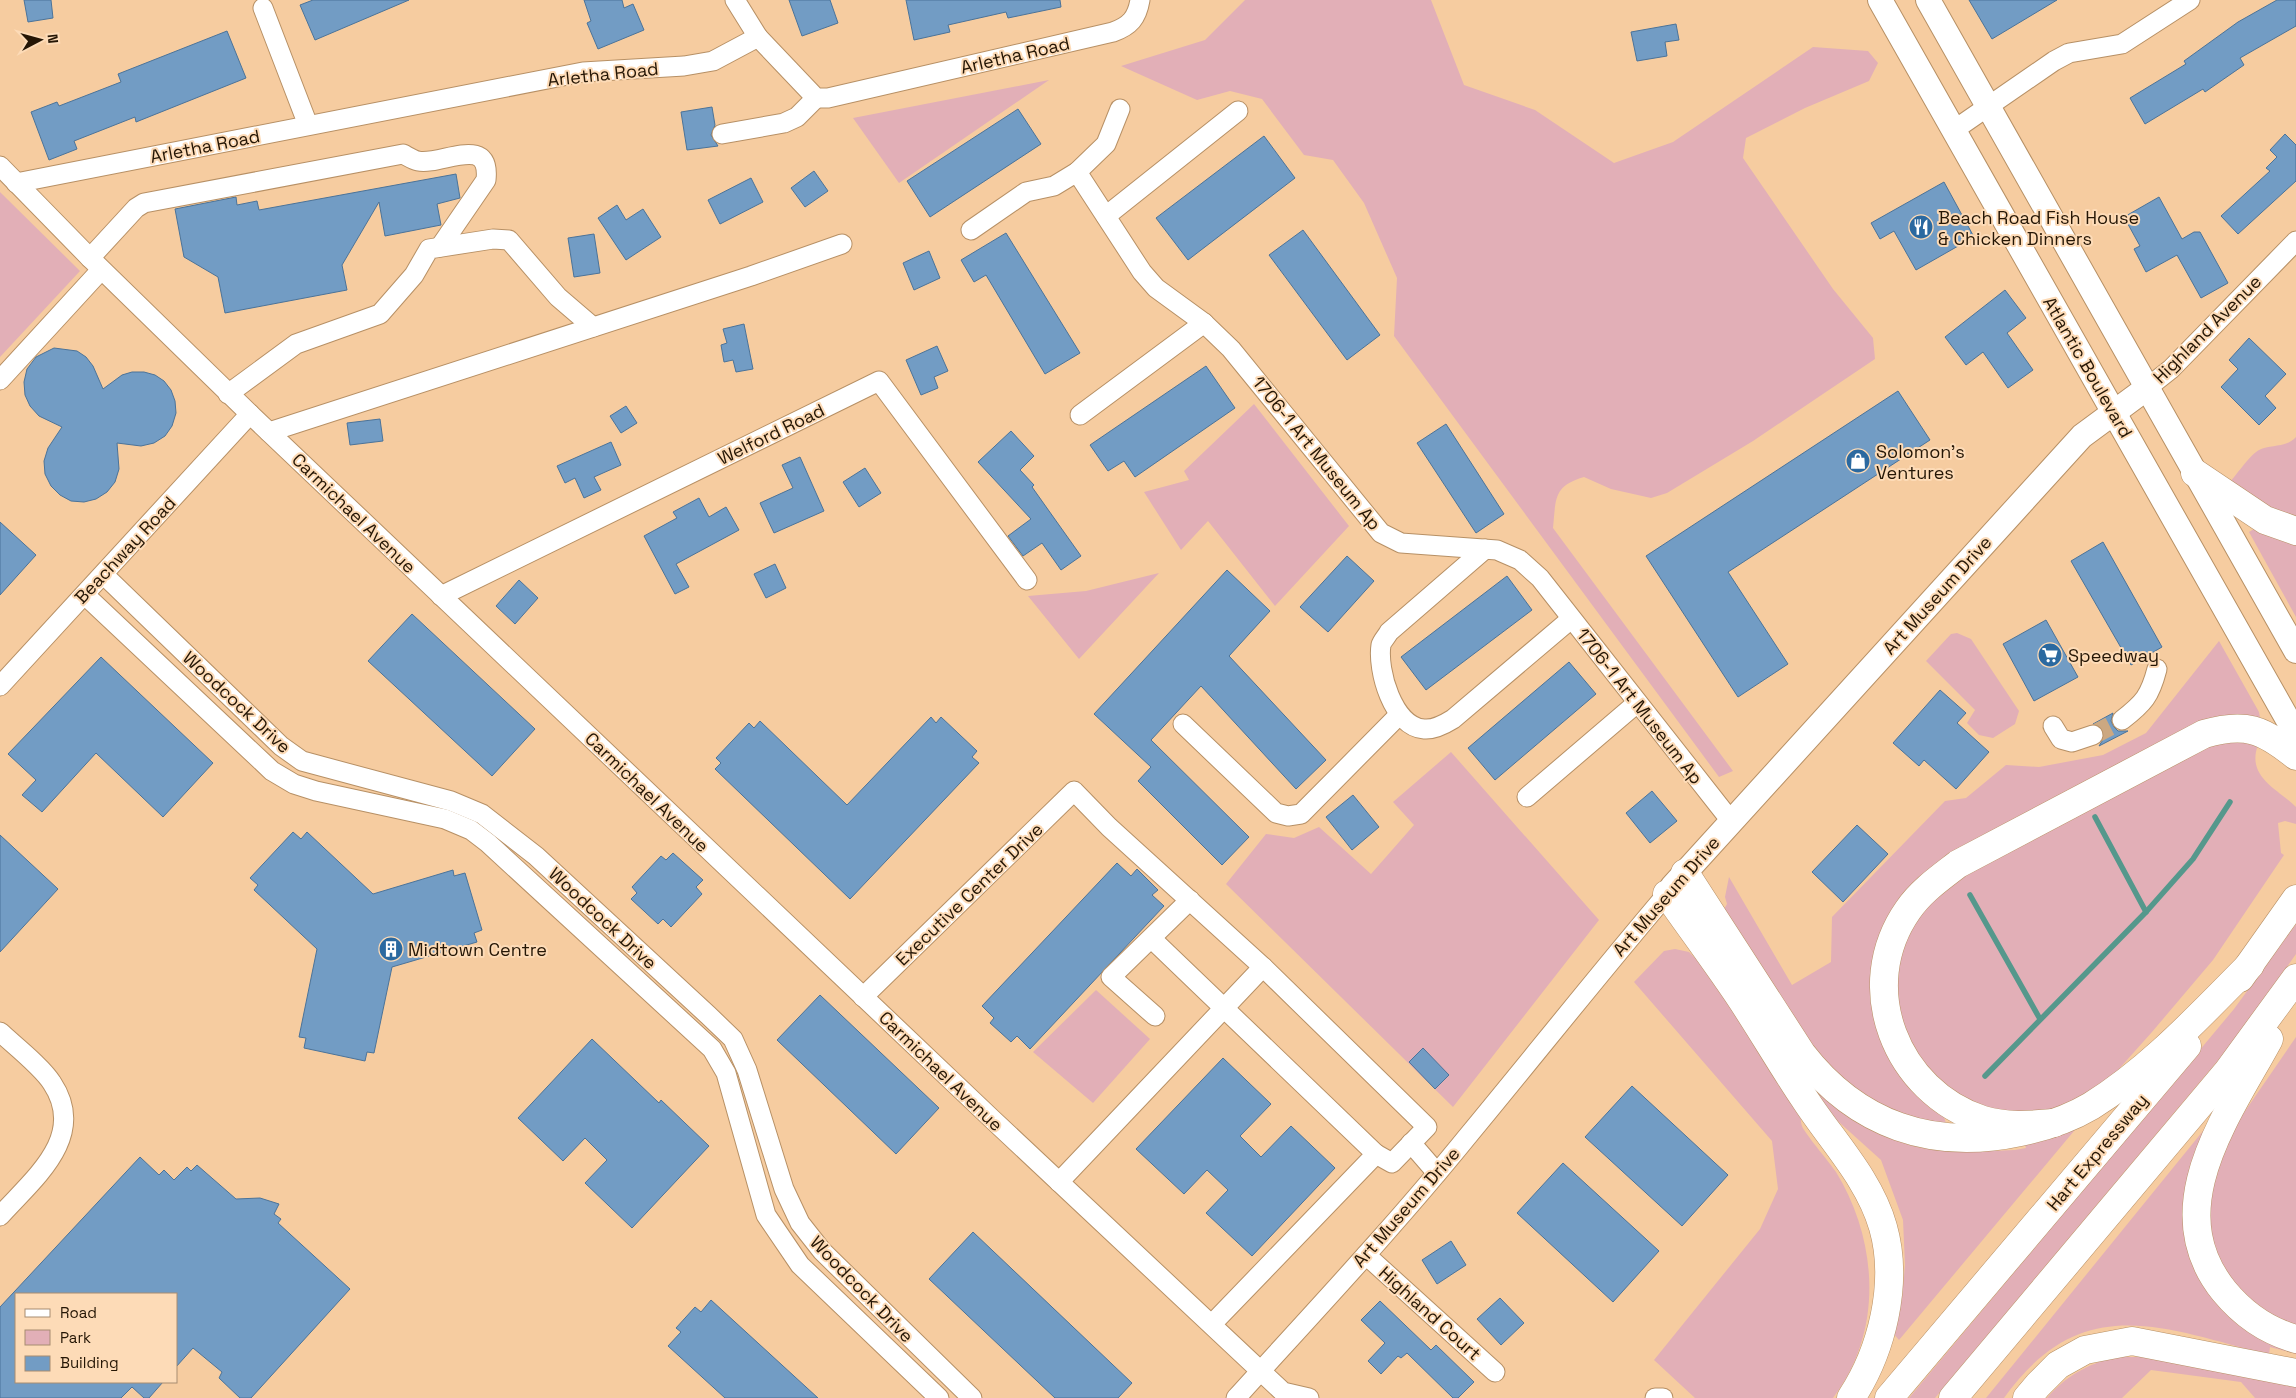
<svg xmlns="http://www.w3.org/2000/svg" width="2296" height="1398" font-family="'Space Grotesk',sans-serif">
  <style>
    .green { fill: #e2afb7 }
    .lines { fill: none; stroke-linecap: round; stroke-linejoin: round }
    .stream { stroke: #55988c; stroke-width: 5.5 }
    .building { fill: #729cc4; stroke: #4b7399 }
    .minor-tunnel { stroke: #cca881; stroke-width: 19; stroke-dasharray: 19 9; stroke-linecap: butt }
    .minor-casing { stroke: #b79065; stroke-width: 21 }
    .major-casing { stroke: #b79065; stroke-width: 26 }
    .highway-casing { stroke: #b79065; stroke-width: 29 }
    .minor { stroke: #fff; stroke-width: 19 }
    .major { stroke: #fff; stroke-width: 24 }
    .highway { stroke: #fff; stroke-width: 28 }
    .labels { text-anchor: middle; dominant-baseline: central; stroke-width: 4; stroke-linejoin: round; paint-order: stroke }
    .street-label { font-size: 18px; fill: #251605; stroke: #fddbb7 }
    .poi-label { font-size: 18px; fill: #251605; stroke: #fddbb7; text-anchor: start }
  </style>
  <rect width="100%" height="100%" fill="#f6cca0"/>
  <g class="green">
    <path d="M1245,0H1431L1464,85L1535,110L1614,163L1673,142L1813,47L1868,51L1878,63L1869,81L1805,108L1746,138L1743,158L1833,289L1873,338L1875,359L1753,441L1667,493L1651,498L1611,489L1584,477C1553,486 1556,499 1553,528L1733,771L1719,777L1394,336L1397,278L1364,203L1333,160L1304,155L1262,99L1230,91L1197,100L1121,66L1205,40Z"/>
    <path d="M1049,80L899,183L853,118Z"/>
    <path d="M0,192L80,271L0,357Z"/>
    <path d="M1254,404L1349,526L1275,606L1208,521L1181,550L1144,492L1189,480L1184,471Z"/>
    <path d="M2296,437V522L2285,519L2230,482C2237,474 2251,454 2259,450C2271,444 2286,448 2296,437Z"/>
    <path d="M2259,526L2296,540V617L2249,532Z"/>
    <path d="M1159,573L1079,659L1028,596L1086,591Z"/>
    <path d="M1957,633L1971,639L2019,711L2015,724L1993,738L1979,735L1967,723L1975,710L1926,661L1951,634Z"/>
    <path d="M2219,641L2259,712L2261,723L1968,849L1884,942L1913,1089L1930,1108L1944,1117L1946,1123L1936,1126L1870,1102L1822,1063L1723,911L1727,904L1725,897L1729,877L1792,985L1831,962L1832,917L1945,801L1966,798L2006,765L2039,767L2103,755L2146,733Z"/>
    <path d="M2227,739L2258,745C2246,777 2278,789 2296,807V824L2285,821L2278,823L2281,853L2284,855L2213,960L2152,1032L2109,1080L2064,1108L2014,1115L1962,1101L1919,1065L1897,1018L1895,971L1911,922L1958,875L2213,741Z"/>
    <path d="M1451,752L1599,920L1453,1107L1226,884L1266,834L1294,838L1319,827L1371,874L1414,825L1393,802Z"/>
    <path d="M2296,924V954L2236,1039L1935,1398H1909L2234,1009Z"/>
    <path d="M1675,949L1689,952L1698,961L1800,1107C1801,1113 1800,1120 1802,1126C1803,1131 1830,1163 1836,1172C1878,1241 1884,1331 1833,1398H1695L1654,1360L1760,1229L1778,1189L1772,1141L1634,982L1664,951Z"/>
    <path d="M1096,990L1150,1039L1093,1103L1033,1052Z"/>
    <path d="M2296,1037V1329L2276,1322L2236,1291L2212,1246L2207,1198L2221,1146Z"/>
    <path d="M1817,1091C1849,1120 1892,1145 1935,1150C1962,1153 1989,1151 2015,1150L2026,1148L2025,1145L2075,1128L2074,1131L1899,1340L1892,1332L1902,1299L1905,1265L1903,1220L1881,1160L1810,1096Z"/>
    <path d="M2207,1126L2194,1250L2296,1346V1354L2270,1347L2269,1355C2162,1327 2081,1290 2004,1398H1986Z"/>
    <path d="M2115,1357H2143L2296,1386V1398H2255L2241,1382L2151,1370L2122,1398H2047C2066,1376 2086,1365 2115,1357Z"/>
  </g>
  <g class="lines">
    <g class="stream">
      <path d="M2095,817L2146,912"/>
      <path d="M1970,895L2040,1019"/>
      <path d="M1985,1076L2146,912L2193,859L2230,802"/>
    </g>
  </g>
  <g class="building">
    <path d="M24,0H51L53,18L28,22Z"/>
    <path d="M313,0H409L315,40L300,5Z"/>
    <path d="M584,0H622L624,8L633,4L644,30L598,49L587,23L591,21Z"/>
    <path d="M789,0H830L838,23L802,36Z"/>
    <path d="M906,0H1060L1061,7L1008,18L1006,12L948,25L950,32L914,40Z"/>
    <path d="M1969,0H2057L1992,39Z"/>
    <path d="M2277,0H2296V26L2240,58L2244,65L2205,92L2203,89L2145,124L2130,98L2186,64L2184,61L2238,22Z"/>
    <path d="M1676,24L1679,40L1665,42L1667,56L1637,61L1631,32Z"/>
    <path d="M227,31L246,78L136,122L135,117L74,141L77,149L49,160L31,112L57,102L59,106L121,82L118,74Z"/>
    <path d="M712,107L715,125L711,135L718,146L687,150L681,112Z"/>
    <path d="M1018,109L1041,144L930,217L907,181Z"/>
    <path d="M2285,134L2296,145V181L2238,234L2221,216L2270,171L2266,168L2277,157L2270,150Z"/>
    <path d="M1264,136L1295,178L1188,260L1156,218Z"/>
    <path d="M814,171L828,191L805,207L791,188Z"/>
    <path d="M456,174L460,198L437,204L441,225L385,236L379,202L342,265L347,290L225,313L218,277L184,257L175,209L236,197L237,205L257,201L259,210Z"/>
    <path d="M751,178L763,202L720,224L708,200Z"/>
    <path d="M1944,182L1974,237L1916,270L1894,231L1880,239L1871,223Z"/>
    <path d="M2159,197L2182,239L2194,232H2200L2228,283L2201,298L2177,255L2146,272L2134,249L2140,246L2124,217Z"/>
    <path d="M617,205L626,220L643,209L661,237L626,260L598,218Z"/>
    <path d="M1303,230L1380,335L1347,360L1269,255Z"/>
    <path d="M1006,233L1080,353L1045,374L986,275L974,282L961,260Z"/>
    <path d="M594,234L600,273L574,277L568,238Z"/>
    <path d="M929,251L940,278L914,290L903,263Z"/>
    <path d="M2005,290L2026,318L2007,333L2033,370L2008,388L1983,352L1966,365L1945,337Z"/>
    <path d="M744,324L753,369L736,372L733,360L724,362L721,345L727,343L723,329Z"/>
    <path d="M2249,338L2286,374L2265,396L2276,408L2259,425L2221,387L2238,369L2229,360Z"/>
    <path d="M937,346L948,371L934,377L938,388L921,395L906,360Z"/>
    <path d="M54,348L77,351L86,357L93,366L103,389L122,375L132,372H144L155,375L164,381L171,390L175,401L176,413L172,426L165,436L154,443L141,446L117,443L119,469L115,482L107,492L96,499L84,502L71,501L60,495L51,486L45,474L44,461L48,448L62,427L39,416L30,406L25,395L24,382L27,369L36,357Z"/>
    <path d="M1206,366L1235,408L1135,477L1124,461L1108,471L1090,445Z"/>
    <path d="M1898,391L1930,440L1728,572L1788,664L1738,697L1646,556Z"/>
    <path d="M626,406L637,423L621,433L610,416Z"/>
    <path d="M380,419L383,441L350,445L347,423Z"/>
    <path d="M1446,424L1504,514L1476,533L1417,443Z"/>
    <path d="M1011,431L1034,456L1020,470L1034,485L1032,487L1081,556L1061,570L1042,543L1023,556L1008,536L1031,519L978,462Z"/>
    <path d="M611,442L621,465L594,477L601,490L584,498L575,478L565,483L557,466Z"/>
    <path d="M800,457L824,511L774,533L760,503L793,488L782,465Z"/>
    <path d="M865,468L881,493L859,507L843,482Z"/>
    <path d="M699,498L709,517L726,507L739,530L676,564L689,587L675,594L644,536L677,518L673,512Z"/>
    <path d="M0,522L36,555L0,595Z"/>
    <path d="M2103,542L2162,647L2131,665L2071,561Z"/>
    <path d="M1347,556L1374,581L1328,632L1300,607Z"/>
    <path d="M775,564L786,588L766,598L754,574Z"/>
    <path d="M1227,570L1270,611L1229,656L1326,760L1296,789L1201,686L1151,740L1249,837L1222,865L1138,781L1151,767L1094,714Z"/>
    <path d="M1507,576L1532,610L1426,690L1401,657Z"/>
    <path d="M519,580L538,598L515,624L496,606Z"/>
    <path d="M412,614L535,729L492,776L368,661Z"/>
    <path d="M2046,620L2078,677L2034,701L2003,644Z"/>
    <path d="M101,657L213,763L163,817L96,753L42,812L22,795L36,780L8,754Z"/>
    <path d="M1569,662L1596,694L1495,780L1468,748Z"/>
    <path d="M1940,690L1966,713L1957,723L1989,752L1956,789L1924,760L1919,766L1893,743Z"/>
    <path d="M2113,713L2111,721L2114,727L2118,731H2128L2099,746L2104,738V732L2100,726L2093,724Z"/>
    <path d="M931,717L936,723L941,717L977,751L972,757L979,763L850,899L715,769L721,763L716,758L749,723L754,728L760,721L847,805Z"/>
    <path d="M1652,791L1677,821L1650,843L1626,813Z"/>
    <path d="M1353,795L1379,827L1352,850L1326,817Z"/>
    <path d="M1857,825L1888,854L1843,902L1812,872Z"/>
    <path d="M293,832L301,839L307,832L373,894L453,870L454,876L465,873L482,930L474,933L477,942L392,967L374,1053L367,1052L365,1061L304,1048L306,1038L299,1037L317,949L254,890L258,885L250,878Z"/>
    <path d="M0,835L58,889L0,952Z"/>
    <path d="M673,853L703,880L696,887L702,894L671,927L663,919L658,924L631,899L637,893L632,887L661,856L666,860Z"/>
    <path d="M1117,863L1131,876L1137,869L1158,890L1152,895L1164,906L1030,1049L1017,1036L1011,1042L990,1023L994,1018L982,1006Z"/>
    <path d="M820,995L939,1108L896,1154L777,1040Z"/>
    <path d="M592,1039L659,1103L661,1100L709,1146L632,1228L585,1183L607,1160L585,1138L563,1161L518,1118Z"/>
    <path d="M1423,1048L1449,1075L1435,1089L1409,1062Z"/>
    <path d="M1223,1058L1271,1104L1240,1136L1261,1157L1291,1126L1335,1168L1252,1256L1206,1213L1228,1190L1207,1170L1184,1194L1136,1149Z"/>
    <path d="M1632,1086L1728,1175L1682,1226L1585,1137Z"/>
    <path d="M140,1157L159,1175L164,1170L174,1180L187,1167L191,1171L197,1165L236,1199L260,1198L279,1204L274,1214L281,1219L278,1223L350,1289L251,1398H240L219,1378L222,1372L193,1348L176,1367V1294H16V1382H163L149,1398H144L132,1387L121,1398H0V1307Z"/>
    <path d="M1563,1163L1659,1251L1613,1302L1517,1213Z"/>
    <path d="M973,1232L1132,1383L1118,1398H1055L929,1279Z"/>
    <path d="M1451,1241L1466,1265L1437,1284L1422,1260Z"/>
    <path d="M1500,1298L1524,1323L1501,1345L1477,1319Z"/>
    <path d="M711,1300L818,1398H725L668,1346L681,1332L676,1328L695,1307L701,1312Z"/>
    <path d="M1380,1301L1431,1350L1436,1345L1474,1382L1458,1398H1453L1407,1353L1401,1358L1398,1356L1381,1374L1368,1361L1385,1343L1361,1320Z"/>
  </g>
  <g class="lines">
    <path class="minor-tunnel" d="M2093,735L2122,720"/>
    <defs>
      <g id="minor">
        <path d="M735,0L758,37"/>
        <path d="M263,8L308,125"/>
        <path d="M1954,130L2054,61L2069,53L2122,44L2190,0"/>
        <path d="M722,134L784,123L797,117L816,98"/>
        <path d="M0,166L90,258L250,414L992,1119L1283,1392L1309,1398"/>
        <path d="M1077,172L1142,272L1156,288L1204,323L1231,349L1381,533L1401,543L1497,550L1520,560L1540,578L1731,821"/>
        <path d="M16,183L583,72L684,66L713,61L758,37L816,98H828L1113,32C1130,26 1137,18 1140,0"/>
        <path d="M1106,216L1238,111"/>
        <path d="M971,230L1026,192L1054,186L1077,172L1106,144L1120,109"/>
        <path d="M90,258L136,208L144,203L403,154C407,156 413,160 418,161C441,166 491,133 486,180L440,247"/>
        <path d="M0,380L101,270"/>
        <path d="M2147,388L2171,369L2296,241"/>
        <path d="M228,394L296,344L380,314L414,275L429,249L493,239L509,240L558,297L593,327"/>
        <path d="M1080,415L1204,323"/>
        <path d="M269,432L751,276L842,244"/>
        <path d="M1485,549L1389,632C1387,636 1382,641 1381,645C1377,670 1393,727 1424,729C1434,730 1445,724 1453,719L1571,619"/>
        <path d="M104,575L281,746L302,761L451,801L482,814L536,856L708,1015L733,1039L747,1070L784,1189L800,1223L822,1251L972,1398"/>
        <path d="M85,595L272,771L294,784L316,791L445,819L471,830L488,843L712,1049L726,1073L766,1215L800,1265L939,1398"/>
        <path d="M441,596L879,381L1027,580"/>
        <path d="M0,686L250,414"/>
        <path d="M2122,720C2144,703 2150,696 2157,669"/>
        <path d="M1183,724L1276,813L1288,816L1301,814L1399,715"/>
        <path d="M2053,726L2061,739L2072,742L2093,735"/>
        <path d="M1527,797L1637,703"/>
        <path d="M1152,939L1376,1154L1212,1324"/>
        <path d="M863,997L1074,791L1109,827L1263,967L1427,1127L1392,1163L1376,1154"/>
        <path d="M1155,1016L1111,977L1190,900"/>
        <path d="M0,1032C14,1045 42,1067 52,1083C88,1137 33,1179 0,1216"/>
        <path d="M1411,1143L1437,1173"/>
        <path d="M1059,1182L1263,967"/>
        <path d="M1366,1255L1495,1372"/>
        <path d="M1236,1398C1314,1312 1394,1227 1467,1137C1534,1056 1599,974 1667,894"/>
        <path d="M1655,1398H1663"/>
      </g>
      <g id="major">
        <path d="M1880,0L2296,734"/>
        <path d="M1928,0L2296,651"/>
        <path d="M1672,887L2082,436L2147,388"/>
      </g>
      <g id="highway">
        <path d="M2195,473L2265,520L2296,531"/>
        <path d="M1685,873L1802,1054C1857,1125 1933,1151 2020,1132C2045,1127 2069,1119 2091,1106C2151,1069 2201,1014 2250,965"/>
        <path d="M1667,894C1690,927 1714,959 1737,993C1760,1027 1781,1064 1804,1098C1831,1140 1869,1178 1883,1227C1899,1283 1882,1351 1851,1398"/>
        <path d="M2240,978L2296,899"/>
        <path d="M2269,1039C2228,1115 2157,1208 2224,1291C2243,1314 2267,1331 2296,1339"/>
        <path d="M2054,1123C2030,1125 2006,1127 1983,1120C1896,1092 1854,987 1908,910C1921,891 1940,878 1958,864L2204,734C2245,722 2263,729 2296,756"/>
        <path d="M1889,1398L2187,1046"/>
        <path d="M1953,1398L2228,1071L2296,978"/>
        <path d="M2027,1398L2038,1385L2058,1365L2085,1350L2132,1341L2296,1373"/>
      </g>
    </defs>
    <use href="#minor" class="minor-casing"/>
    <use href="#major" class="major-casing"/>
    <use href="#highway" class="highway-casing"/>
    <use href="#minor" class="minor"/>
    <use href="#major" class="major"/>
    <use href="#highway" class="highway"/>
  </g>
  <defs>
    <symbol id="restaurant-disc" viewBox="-11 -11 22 22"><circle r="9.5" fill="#2b69a0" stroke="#fddbb7"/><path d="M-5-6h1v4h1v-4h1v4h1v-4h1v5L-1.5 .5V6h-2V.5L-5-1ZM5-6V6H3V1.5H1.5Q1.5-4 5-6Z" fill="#fff"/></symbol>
    <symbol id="shop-disc" viewBox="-11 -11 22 22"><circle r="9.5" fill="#2b69a0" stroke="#fddbb7"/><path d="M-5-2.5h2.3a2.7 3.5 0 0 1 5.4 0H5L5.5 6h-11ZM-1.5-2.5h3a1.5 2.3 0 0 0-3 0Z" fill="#fff"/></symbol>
    <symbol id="supermarket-disc" viewBox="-11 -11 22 22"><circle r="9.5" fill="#2b69a0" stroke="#fddbb7"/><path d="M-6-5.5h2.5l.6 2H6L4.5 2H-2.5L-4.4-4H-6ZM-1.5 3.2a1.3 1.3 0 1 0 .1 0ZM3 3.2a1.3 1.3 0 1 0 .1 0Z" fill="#fff"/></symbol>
    <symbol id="building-disc" viewBox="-11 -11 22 22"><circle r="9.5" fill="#2b69a0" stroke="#fddbb7"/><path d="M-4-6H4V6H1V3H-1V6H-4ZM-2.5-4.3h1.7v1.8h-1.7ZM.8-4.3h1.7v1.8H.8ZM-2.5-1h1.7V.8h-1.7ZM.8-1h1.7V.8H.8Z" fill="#fff"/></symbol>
  </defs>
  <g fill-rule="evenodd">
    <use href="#restaurant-disc" x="1907" y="213" width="28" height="28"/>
    <use href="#shop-disc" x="1844" y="447" width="28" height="28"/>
    <use href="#supermarket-disc" x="2036" y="641" width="28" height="28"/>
    <use href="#building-disc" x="377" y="935" width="28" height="28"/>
  </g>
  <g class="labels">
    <g class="street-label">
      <text transform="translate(1015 55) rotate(-13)">Arletha Road</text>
      <text transform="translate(603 74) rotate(-6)">Arletha Road</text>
      <text transform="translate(205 146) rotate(-11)">Arletha Road</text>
      <text transform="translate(2207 329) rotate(-45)">Highland Avenue</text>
      <text transform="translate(2088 367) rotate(60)">Atlantic Boulevard</text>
      <text transform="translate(771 434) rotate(-26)">Welford Road</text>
      <text transform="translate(1317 453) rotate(51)">1706-1 Art Museum Ap</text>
      <text transform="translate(354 513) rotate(44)">Carmichael Avenue</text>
      <text transform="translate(125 550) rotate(-47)">Beachway Road</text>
      <text transform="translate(1937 595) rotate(-48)">Art Museum Drive</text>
      <text transform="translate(237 702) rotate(43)">Woodcock Drive</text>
      <text transform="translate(1640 706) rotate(52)">1706-1 Art Museum Ap</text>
      <text transform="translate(647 792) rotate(44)">Carmichael Avenue</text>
      <text transform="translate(969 894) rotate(-44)">Executive Center Drive</text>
      <text transform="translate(1666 896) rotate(-49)">Art Museum Drive</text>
      <text transform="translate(603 918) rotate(43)">Woodcock Drive</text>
      <text transform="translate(941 1071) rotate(44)">Carmichael Avenue</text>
      <text transform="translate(2097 1152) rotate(-50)">Hart Expressway</text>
      <text transform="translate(1406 1207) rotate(-49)">Art Museum Drive</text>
      <text transform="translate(862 1289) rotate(46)">Woodcock Drive</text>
      <text transform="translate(1430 1313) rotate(42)">Highland Court</text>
    </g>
    <g class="poi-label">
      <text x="1938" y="217">Beach Road Fish House<tspan x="1938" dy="21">&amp; Chicken Dinners</tspan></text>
      <text x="1876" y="451">Solomon's<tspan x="1876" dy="21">Ventures</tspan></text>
      <text x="2068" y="655">Speedway</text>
      <text x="408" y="949">Midtown Centre</text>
    </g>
  </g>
  <rect x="15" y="1293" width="162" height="90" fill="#fddbb7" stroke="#a78c70"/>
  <rect x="25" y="1309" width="25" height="8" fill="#ffffff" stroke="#a78c70"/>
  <text x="60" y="1318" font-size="15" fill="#251605">Road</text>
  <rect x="25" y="1330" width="25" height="15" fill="#e2afb7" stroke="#a78c70"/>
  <text x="60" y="1343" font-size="15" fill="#251605">Park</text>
  <rect x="25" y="1356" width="25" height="15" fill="#729cc4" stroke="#a78c70"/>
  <text x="60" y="1368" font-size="15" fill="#251605">Building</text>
  <g transform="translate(40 40) rotate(84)" stroke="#fddbb7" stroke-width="4" paint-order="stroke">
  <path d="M0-4L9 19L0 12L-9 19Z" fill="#251605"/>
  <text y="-8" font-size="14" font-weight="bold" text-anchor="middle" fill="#251605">N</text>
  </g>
</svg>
